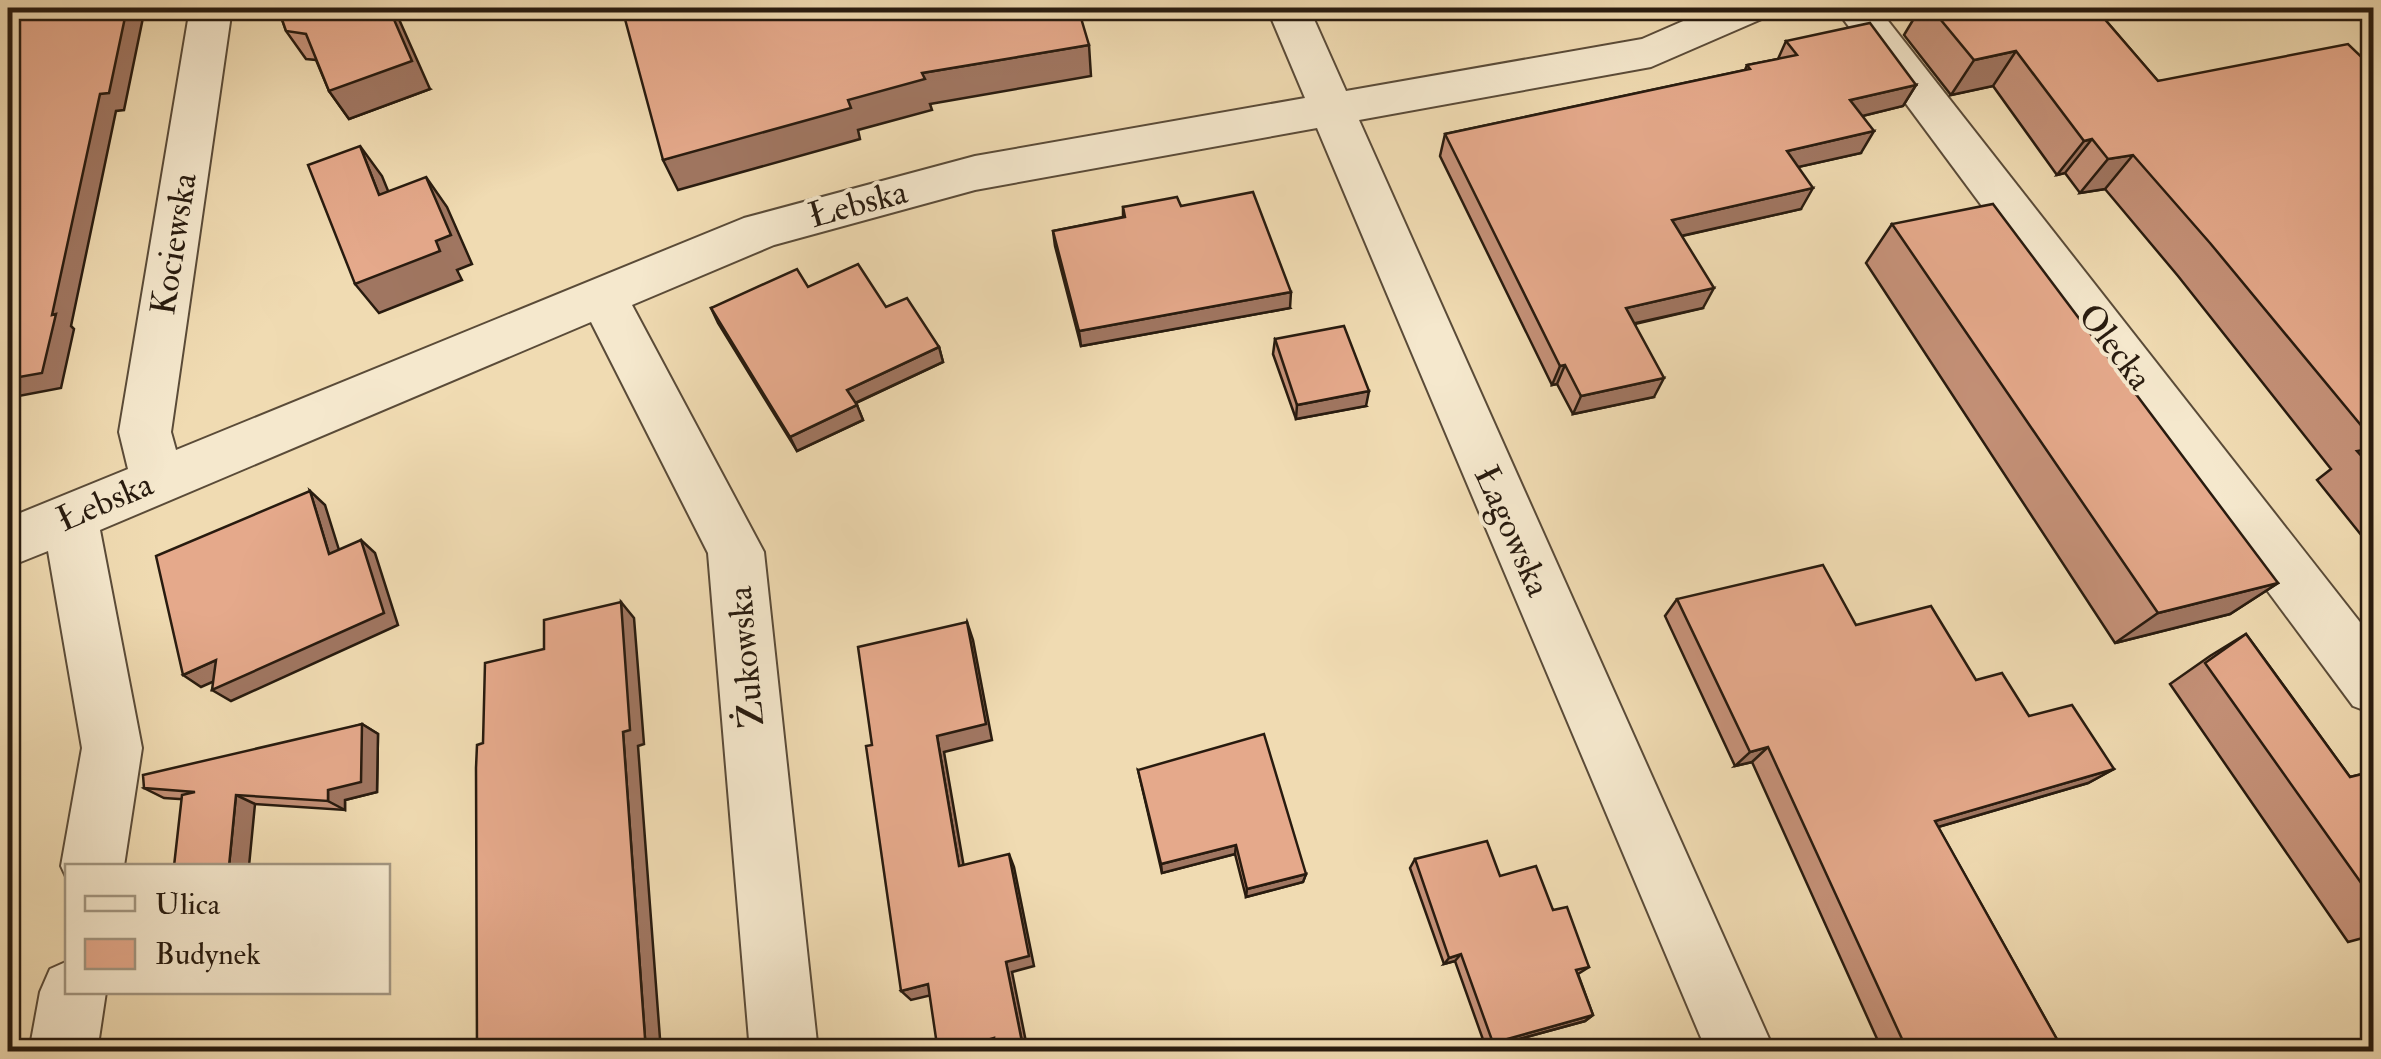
<svg xmlns="http://www.w3.org/2000/svg" width="2381" height="1059" font-family="'IM FELL Double Pica',serif">
  <style>
    .lines { fill: none; stroke-linecap: round; stroke-linejoin: round }
    .minor-casing { stroke: #5a4b38; stroke-width: 4 }
    .minor { fill: #f5e8cd; fill-rule: evenodd }
    .wall { fill: #c59178; stroke: #281b0f; stroke-width: 2.5 }
    .shaded-wall { fill: #a07661; stroke: #281b0f; stroke-width: 2.5 }
    .building { fill: #e5a98b; stroke: #281b0f; stroke-width: 2.5 }
    .labels { text-anchor: middle; dominant-baseline: central; stroke-width: 8; stroke-linejoin: round; paint-order: stroke }
    .street-label { font-size: 35px; fill: #281b0f; stroke: #f5e8cd }
  </style>
  <rect width="100%" height="100%" fill="#f0dbb2"/>
  <filter id="stains"><feTurbulence type="fractalNoise" baseFrequency=".002" numOctaves="4"/><feColorMatrix values="0 0 0 0 .2 0 0 0 0 .09 0 0 0 0 .02 0 0 0 .5 -.17"/></filter>
  <radialGradient id="worn" r=".72"><stop offset=".6" stop-color="#630" stop-opacity="0"/><stop offset="1" stop-color="#630" stop-opacity=".3"/></radialGradient>
  <g class="lines">
    <defs>
      <g id="minor">
        <path d="M190,8H232L171,432L176,450L744,218L975,156L1305,98L1267,8H1309L1346,91L1642,39L1713,8H1770L1764,18L1651,67L1359,120L1775,1052H1707L1317,128L975,190L774,245L632,305L764,552L818,1052H750L708,553L591,322L100,530L142,748L124,866H68V881L61,866L82,748L48,551L8,567V518L128,469L119,432Z"/>
        <path d="M1835,8H1878L2374,640V714L2353,706Z"/>
        <path d="M68,961V992H106L97,1052H29L40,992L50,969Z"/>
      </g>
    </defs>
    <use href="#minor" class="minor-casing"/>
    <use href="#minor" class="minor"/>
  </g>
  <g class="wall">
    <path d="M278,8L430,89L349,119L329,91L316,60L306,59L286,31Z"/>
    <path d="M1903,8H2095L2158,81L2374,69V551L2317,480L2331,469L2178,276L2105,189L2080,193L2065,173L2057,175L1993,86L1951,95L1904,35L1913,20Z"/>
    <path d="M1786,41L1916,85L1903,106L1862,116L1861,153L1798,167L1801,209L1682,236L1703,308L1635,324L1654,397L1573,414L1557,384L1552,385L1440,156L1445,134L1745,70L1747,65L1778,59Z"/>
    <path d="M1181,206L1290,308L1081,346L1055,246L1053,231L1123,217V207Z"/>
    <path d="M1892,224L2278,583L2230,614L2115,643L1866,263Z"/>
    <path d="M808,287L886,307L939,347L943,362L856,403L863,420L797,451L718,323L711,308Z"/>
    <path d="M1275,339L1366,406L1296,419L1273,354Z"/>
    <path d="M1677,599L1856,625L1976,680L2029,716L2114,769L2088,783L1938,827L2064,1052H1883L1752,762L1735,766L1665,616Z"/>
    <path d="M2246,634L2350,777L2374,771V935L2348,942L2170,684L2210,656Z"/>
    <path d="M362,724L378,734L377,792L345,800V810L164,798L144,788Z"/>
    <path d="M1138,770L1306,874L1303,882L1246,897L1235,854L1162,873Z"/>
    <path d="M1415,859L1500,876L1553,910L1589,967L1578,974L1593,1015L1585,1021L1486,1048L1455,961L1444,964L1410,868Z"/>
  </g>
  <g class="shaded-wall">
    <path d="M127,8H145L124,110L116,111L71,326L74,329L61,388L8,398V379Z"/>
    <path d="M389,8H394L430,89L349,119L329,91Z"/>
    <path d="M1089,45L1091,76L930,104L932,110L858,130L860,139L678,190L663,160L922,73Z"/>
    <path d="M2016,51L1993,86L1951,95L1974,60Z"/>
    <path d="M1916,85L1903,106L1838,122L1850,100Z"/>
    <path d="M1874,131L1861,153L1776,172L1787,151Z"/>
    <path d="M2092,139L2065,173L2057,175L2084,141Z"/>
    <path d="M360,146L382,176L402,225L379,195Z"/>
    <path d="M2133,155L2105,189L2080,193L2108,159Z"/>
    <path d="M426,177L447,207L472,264L457,270L462,280L379,313L355,284L436,241Z"/>
    <path d="M1813,188L1801,209L1663,240L1672,220Z"/>
    <path d="M1714,288L1703,308L1618,327L1626,308Z"/>
    <path d="M1291,292L1290,308L1081,346L1079,331Z"/>
    <path d="M939,347L943,362L853,404L847,390Z"/>
    <path d="M1565,365L1557,384L1552,385L1560,366Z"/>
    <path d="M1664,378L1654,397L1573,414L1581,396Z"/>
    <path d="M1369,391L1366,406L1296,419L1297,405Z"/>
    <path d="M857,405L863,420L797,451L790,437Z"/>
    <path d="M310,491L325,505L344,566L329,554Z"/>
    <path d="M361,540L375,553L398,625L231,701L212,690Z"/>
    <path d="M2278,583L2230,614L2115,643L2158,613Z"/>
    <path d="M621,602L634,618L644,744L638,746L661,1052H646L623,732Z"/>
    <path d="M967,622L973,640L992,740L944,752L966,879L959,866L937,736Z"/>
    <path d="M216,660L235,672L201,687L183,675Z"/>
    <path d="M362,724L378,734L377,792L345,800V810L328,801V790Z"/>
    <path d="M1768,747L1752,762L1735,766L1750,752Z"/>
    <path d="M2114,769L2088,783L1914,834L1935,821Z"/>
    <path d="M236,795L255,804L249,866H229Z"/>
    <path d="M1236,845L1235,854L1162,873L1161,864Z"/>
    <path d="M1009,854L1014,867L1034,966L1012,972L1028,1052H1024L1006,962Z"/>
    <path d="M1306,874L1303,882L1246,897L1247,889Z"/>
    <path d="M1461,954L1455,961L1444,964L1449,958Z"/>
    <path d="M928,984L936,994L911,1000L901,991Z"/>
    <path d="M1593,1015L1585,1021L1486,1048L1493,1043Z"/>
    <path d="M994,1038L1000,1046L981,1052H946Z"/>
  </g>
  <g class="building">
    <path d="M8,8H127L109,93L100,94L52,315L56,314L42,373L8,379Z"/>
    <path d="M278,8H389L412,61L329,91L306,34L286,31Z"/>
    <path d="M622,8H1078L1089,45L922,73L925,79L848,100L851,108L663,160Z"/>
    <path d="M1931,8H2095L2158,81L2348,44L2374,69V441L2210,243L2133,155L2108,159L2092,139L2084,141L2016,51L1974,60Z"/>
    <path d="M1870,23L1916,85L1850,100L1874,131L1787,151L1813,188L1672,220L1714,288L1626,308L1664,378L1581,396L1565,365L1560,366L1445,134L1750,69L1747,65L1797,55L1786,41Z"/>
    <path d="M360,146L379,195L426,177L451,235L436,241L440,251L355,284L308,165Z"/>
    <path d="M1253,192L1291,292L1079,331L1053,231L1125,217L1123,207L1177,197L1181,206Z"/>
    <path d="M1993,204L2278,583L2158,613L1892,224Z"/>
    <path d="M858,264L886,307L907,298L939,347L847,390L857,405L790,437L711,308L797,269L808,287Z"/>
    <path d="M1344,326L1369,391L1297,405L1275,339Z"/>
    <path d="M2374,448V470L2357,451Z"/>
    <path d="M310,491L329,554L361,540L384,613L212,690L216,660L183,675L156,556Z"/>
    <path d="M1823,565L1856,625L1931,606L1976,680L2002,673L2029,716L2072,705L2114,769L1935,821L2064,1052H1908L1768,747L1750,752L1677,599Z"/>
    <path d="M621,602L630,730L623,732L646,1052H477L476,768L477,745L483,743L485,663L544,649V620Z"/>
    <path d="M967,622L986,724L937,736L959,866L1009,854L1029,956L1006,962L1024,1052H993L994,1038L946,1052H938L928,984L901,991L866,746L872,745L858,647Z"/>
    <path d="M2246,634L2350,777L2374,771V901L2205,663Z"/>
    <path d="M362,724L361,782L328,790V801L236,795L229,866H174L182,795L195,792L144,788L143,775Z"/>
    <path d="M1264,734L1306,874L1247,889L1236,845L1161,864L1138,770Z"/>
    <path d="M1487,841L1500,876L1536,866L1553,910L1567,907L1589,967L1576,970L1593,1015L1493,1043L1461,954L1449,958L1415,859Z"/>
  </g>
  <g class="labels">
    <g class="street-label">
      <text transform="translate(858 204) rotate(-15)">Łebska</text>
      <text transform="translate(174 244) rotate(-81)">Kociewska</text>
      <text transform="translate(2115 347) rotate(53)">Olecka</text>
      <text transform="translate(105 502) rotate(-23)">Łebska</text>
      <text transform="translate(1512 531) rotate(66)">Łagowska</text>
      <text transform="translate(746 657) rotate(-95)">Żukowska</text>
    </g>
  </g>
  <rect width="2381" height="1059" fill="none" stroke="#f0dbb2" stroke-width="40"/>
  <rect x="10" y="10" width="2361" height="1039" fill="none" stroke="#281b0f" stroke-width="5"/>
  <rect x="20" y="20" width="2341" height="1019" fill="none" stroke="#281b0f" stroke-width="2.5"/>
  <rect x="65" y="864" width="325" height="130" fill="#f5e8cd" stroke="#a39681" stroke-width="2.5"/>
  <rect x="85" y="896" width="50" height="15" fill="#f5e8cd" stroke="#a39681" stroke-width="2.5"/>
  <text x="155" y="914" font-size="30" fill="#281b0f">Ulica</text>
  <rect x="85" y="939" width="50" height="30" fill="#e5a98b" stroke="#a39681" stroke-width="2.5"/>
  <text x="155" y="964" font-size="30" fill="#281b0f">Budynek</text>
  <rect width="100%" height="100%" filter="url(#stains)"/>
  <rect width="100%" height="100%" fill="url(#worn)"/>
</svg>
